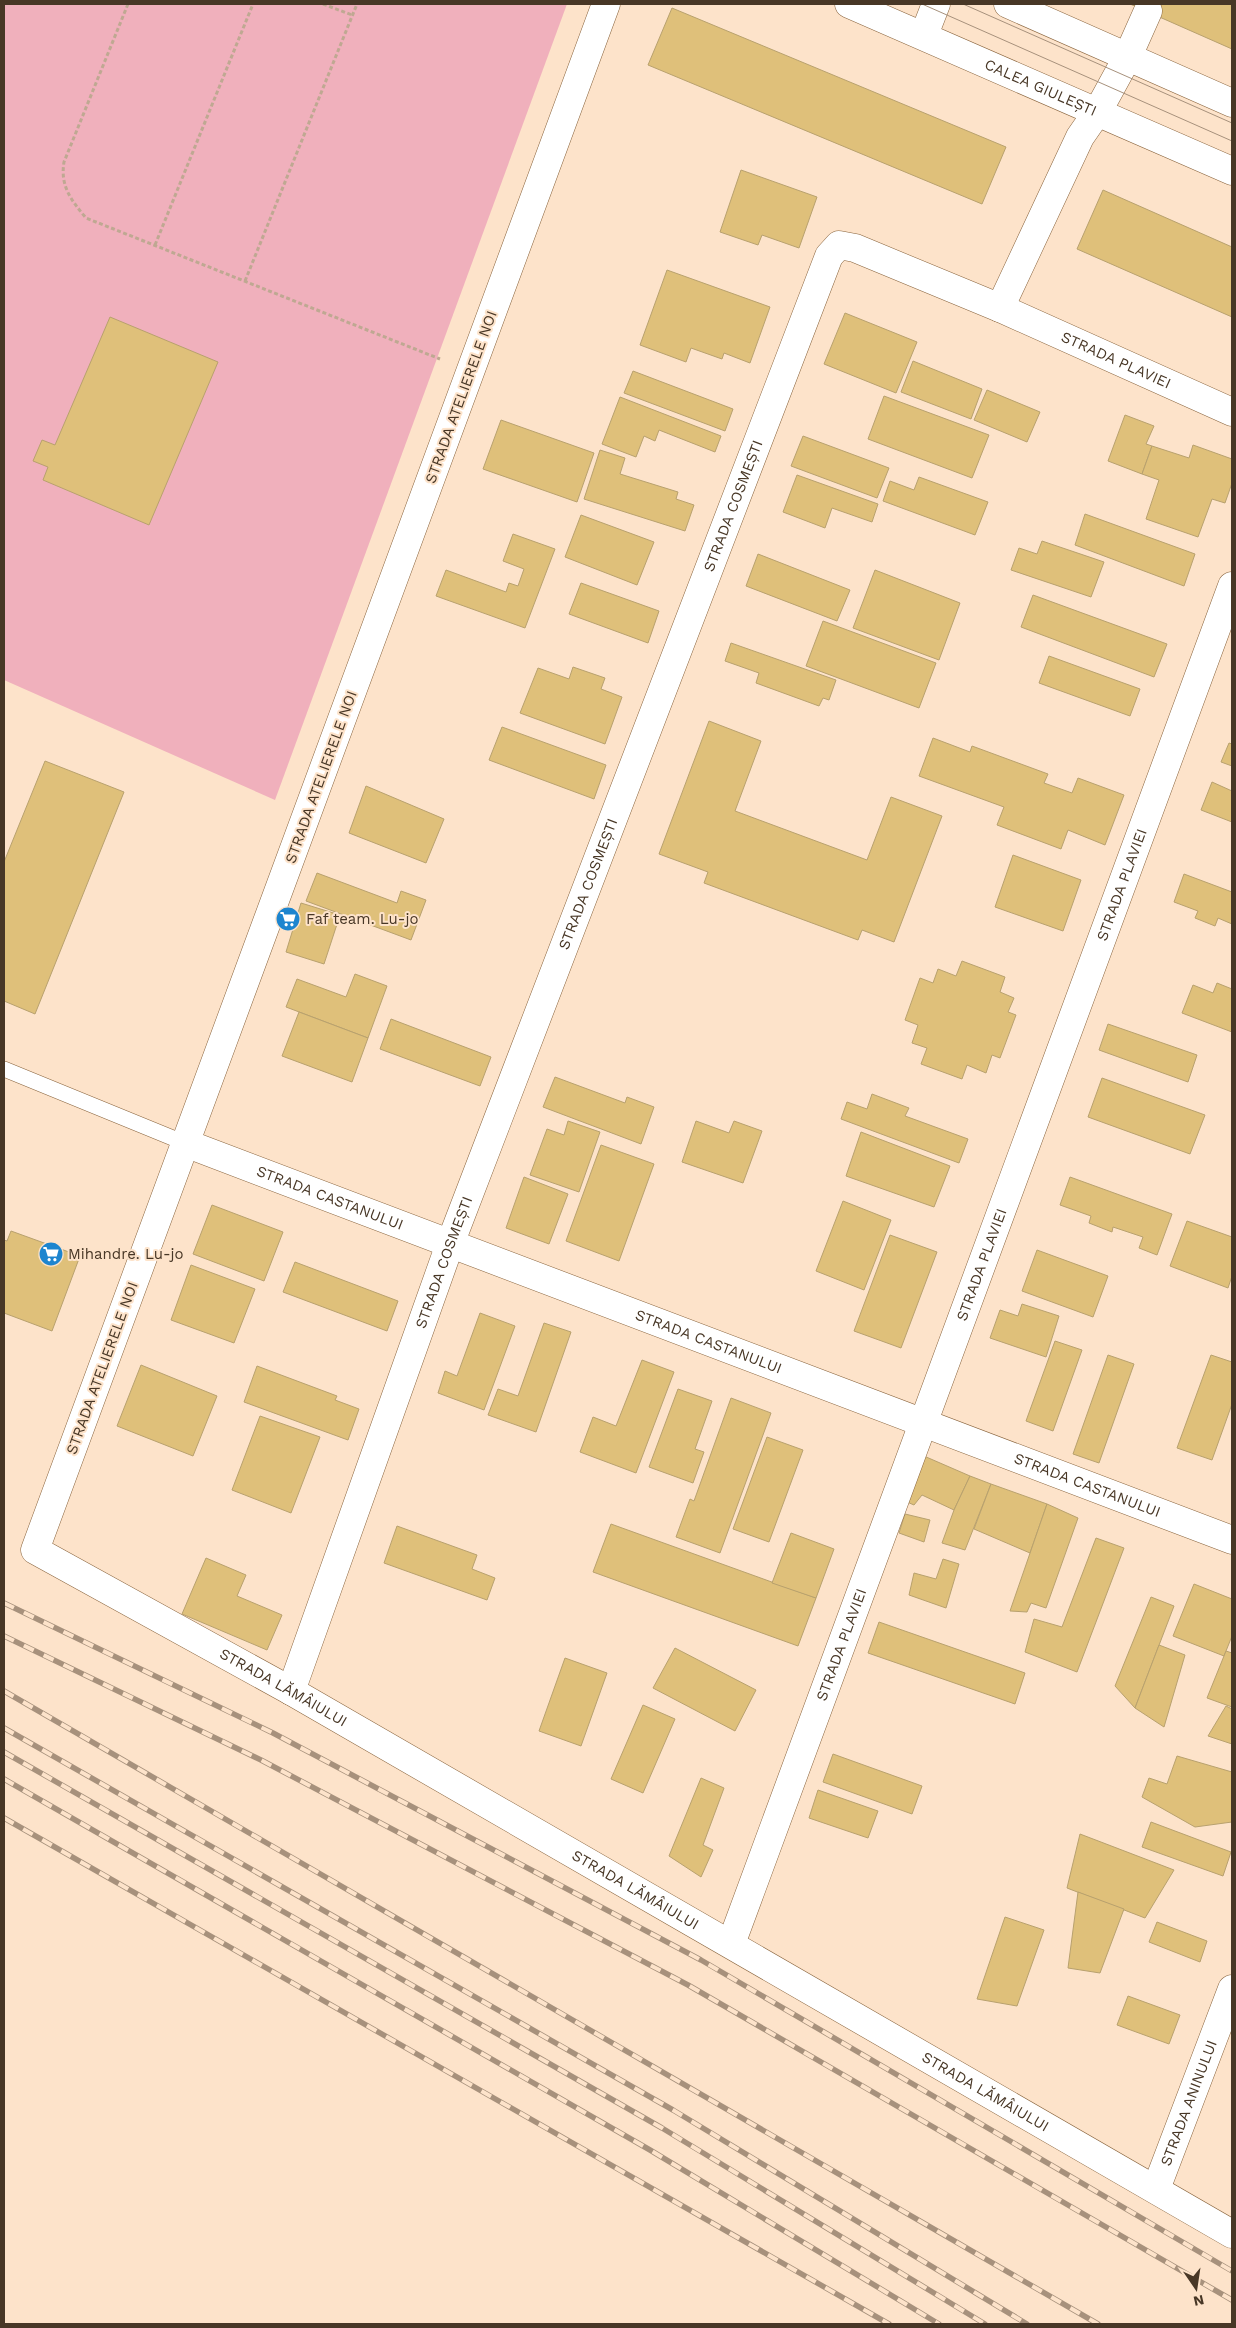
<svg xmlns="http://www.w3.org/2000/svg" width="1236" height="2328" font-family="'Work Sans',sans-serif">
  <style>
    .green { fill: #f0b0bc }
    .building { fill: #dfc07a; stroke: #b8a16e }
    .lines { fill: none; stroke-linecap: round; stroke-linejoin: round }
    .lane-casing { stroke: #89643d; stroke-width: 16 }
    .street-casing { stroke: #89643d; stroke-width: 29 }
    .secondary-casing { stroke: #89643d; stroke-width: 29 }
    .path { stroke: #bfa892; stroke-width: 3; stroke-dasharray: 4 2.5; stroke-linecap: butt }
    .lane { stroke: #fff; stroke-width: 15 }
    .street { stroke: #fff; stroke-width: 28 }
    .secondary { stroke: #fff; stroke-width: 28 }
    .tram { stroke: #a7917c; stroke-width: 1 }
    .rail-casing { stroke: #a7917c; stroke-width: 5.5 }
    .rail { stroke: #fde3ca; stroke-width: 4; stroke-dasharray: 11; stroke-linecap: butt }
    .labels { text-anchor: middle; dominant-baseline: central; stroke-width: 4; stroke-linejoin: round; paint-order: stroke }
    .street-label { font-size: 15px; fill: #483726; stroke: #fde3ca }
    .poi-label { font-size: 15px; fill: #483726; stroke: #fde3ca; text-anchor: start }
  </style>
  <rect width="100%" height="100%" fill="#fde3ca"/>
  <path class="green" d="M4,4H567L275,800L4,680Z"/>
  <g class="building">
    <path d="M1130,4H1232V49Z"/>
    <path d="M672,8L1006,147L982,204L648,65Z"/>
    <path d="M741,170L817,197L799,248L762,235L758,245L720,232Z"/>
    <path d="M1103,190L1232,247V317L1077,249Z"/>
    <path d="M667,270L770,307L750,363L724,353L722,359L691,348L686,362L640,345Z"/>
    <path d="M845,313L917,342L896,393L824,364Z"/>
    <path d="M110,317L218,362L149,525L43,480L48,467L33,461L42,440L55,445Z"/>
    <path d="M913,361L982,389L971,419L901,392Z"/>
    <path d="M633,371L733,409L725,431L624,393Z"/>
    <path d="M987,390L1040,412L1027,442L974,420Z"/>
    <path d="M884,396L989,435L972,478L868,439Z"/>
    <path d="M620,397L721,436L715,452L659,430L655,441L644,436L636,457L602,444Z"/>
    <path d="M1125,415L1154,426L1146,444L1152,446L1142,474L1108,461Z"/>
    <path d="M501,420L594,453L577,502L483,469Z"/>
    <path d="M803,436L889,468L877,498L791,466Z"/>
    <path d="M1193,445L1232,459V483L1225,503L1212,499L1198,537L1146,519L1159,480L1142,474L1152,446L1189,458Z"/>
    <path d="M600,450L625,458L620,474L678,492L676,499L694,505L685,531L584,499Z"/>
    <path d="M797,475L878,504L872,522L832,508L825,528L783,512Z"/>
    <path d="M919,477L988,502L975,535L883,501L890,481L914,490Z"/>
    <path d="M1085,514L1195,554L1184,586L1075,545Z"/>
    <path d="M581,515L654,542L637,585L565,557Z"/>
    <path d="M513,534L555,549L525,628L436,596L446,570L506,592L509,583L518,586L524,569L503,561Z"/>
    <path d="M1042,541L1104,562L1091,597L1011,570L1019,548L1037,554Z"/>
    <path d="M758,554L850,590L837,621L746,586Z"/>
    <path d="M875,570L960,603L939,660L853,628Z"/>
    <path d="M581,583L659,611L648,643L569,614Z"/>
    <path d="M1033,595L1167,644L1154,677L1021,627Z"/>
    <path d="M823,621L936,663L919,708L806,666Z"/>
    <path d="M731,643L836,680L829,700L823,698L819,706L756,683L759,673L725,661Z"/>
    <path d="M1049,656L1140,689L1130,716L1039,683Z"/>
    <path d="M573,667L605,678L601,689L622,697L605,744L520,713L538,668L569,679Z"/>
    <path d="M709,721L761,741L735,811L867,860L891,797L942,816L894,942L862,930L858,940L704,883L708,872L659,854Z"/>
    <path d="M502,727L606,765L594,799L489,760Z"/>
    <path d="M933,738L970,752L972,746L1048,774L1044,783L1072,793L1078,778L1124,795L1105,845L1068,830L1061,849L997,825L1004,807L919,776Z"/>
    <path d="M1229,743L1232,744V766L1221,762Z"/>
    <path d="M45,761L124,792L35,1014L4,1001V862Z"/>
    <path d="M1212,782L1232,791V822L1201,810Z"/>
    <path d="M366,786L444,819L426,863L349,833Z"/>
    <path d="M1013,855L1081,880L1063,931L995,907Z"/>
    <path d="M317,873L397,903L401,891L426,900L411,940L306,901Z"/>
    <path d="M1184,874L1232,892V924L1218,918L1215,926L1195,918L1198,911L1174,902Z"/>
    <path d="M301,903L340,915L324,964L286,952Z"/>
    <path d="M962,961L1005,977L1000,992L1014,998L1008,1012L1016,1015L1000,1058L992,1055L986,1073L967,1065L962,1079L921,1064L927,1048L912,1043L918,1025L905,1020L920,978L933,983L938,969L956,976Z"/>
    <path d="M355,974L387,986L368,1038L286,1007L297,979L346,997Z"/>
    <path d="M1217,983L1232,989V1032L1182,1013L1193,985L1213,993Z"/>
    <path d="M299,1012L368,1038L352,1082L282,1056Z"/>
    <path d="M391,1019L491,1057L480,1086L380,1049Z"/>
    <path d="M1108,1024L1197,1055L1188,1082L1099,1050Z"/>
    <path d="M555,1077L625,1103L627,1097L654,1107L641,1144L543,1107Z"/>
    <path d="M1102,1078L1205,1115L1190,1154L1088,1117Z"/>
    <path d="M872,1094L909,1108L905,1116L968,1139L959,1163L841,1119L847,1102L867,1109Z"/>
    <path d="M568,1121L600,1132L579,1192L530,1175L547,1129L564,1135Z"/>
    <path d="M696,1121L729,1133L734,1121L762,1131L743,1183L682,1162Z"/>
    <path d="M861,1132L950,1166L934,1207L846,1176Z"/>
    <path d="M601,1145L654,1164L619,1261L566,1241Z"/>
    <path d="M524,1177L568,1194L549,1244L506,1228Z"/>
    <path d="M1070,1177L1172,1214L1157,1255L1139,1248L1143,1237L1113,1227L1112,1232L1089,1223L1091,1216L1060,1205Z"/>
    <path d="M843,1201L891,1220L864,1290L816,1271Z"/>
    <path d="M212,1205L283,1232L264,1281L193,1254Z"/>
    <path d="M1187,1221L1232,1237V1276L1228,1288L1170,1266Z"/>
    <path d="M11,1231L80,1256L52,1331L4,1313V1240L7,1241Z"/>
    <path d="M890,1235L937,1252L901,1348L854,1331Z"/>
    <path d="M1037,1250L1108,1276L1093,1317L1022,1291Z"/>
    <path d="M295,1262L398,1301L387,1331L283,1292Z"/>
    <path d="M191,1265L255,1289L234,1343L171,1320Z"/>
    <path d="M1022,1304L1059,1316L1046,1357L990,1338L1000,1310L1018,1316Z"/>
    <path d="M480,1313L515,1326L484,1410L438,1393L445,1371L457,1376Z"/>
    <path d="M544,1323L571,1332L536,1432L488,1415L498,1389L518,1396Z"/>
    <path d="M1055,1341L1082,1350L1053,1431L1026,1421Z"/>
    <path d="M1108,1355L1134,1364L1099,1463L1073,1454Z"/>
    <path d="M1211,1355L1232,1362V1404L1212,1460L1177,1448Z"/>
    <path d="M642,1360L674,1372L636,1473L580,1452L593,1417L616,1426Z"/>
    <path d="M141,1365L217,1396L193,1456L117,1426Z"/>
    <path d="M257,1366L337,1396L335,1400L359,1409L348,1440L244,1402Z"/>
    <path d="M678,1389L712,1401L695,1449L704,1452L693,1483L649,1467Z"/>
    <path d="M731,1398L771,1413L720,1553L676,1537L690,1499L694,1501Z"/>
    <path d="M260,1416L320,1437L291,1513L232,1490Z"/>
    <path d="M767,1437L803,1450L769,1542L733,1529Z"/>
    <path d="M917,1453L970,1476L954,1510L922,1495L914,1505L900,1499Z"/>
    <path d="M970,1476L991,1484L965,1550L942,1543L954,1510Z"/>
    <path d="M991,1484L1047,1504L1030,1553L974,1529Z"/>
    <path d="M1047,1504L1078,1518L1046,1608L1031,1603L1027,1612L1010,1611Z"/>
    <path d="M905,1514L930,1520L924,1542L899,1533Z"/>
    <path d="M611,1524L816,1598L798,1646L593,1572Z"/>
    <path d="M397,1526L477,1555L472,1569L495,1578L487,1600L384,1563Z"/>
    <path d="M791,1533L834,1549L816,1598L772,1583Z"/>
    <path d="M1096,1538L1124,1548L1077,1672L1025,1652L1034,1619L1062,1627Z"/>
    <path d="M206,1558L246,1575L237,1596L282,1615L267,1650L182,1614Z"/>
    <path d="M943,1559L959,1564L946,1608L909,1595L914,1573L936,1579Z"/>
    <path d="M1194,1584L1232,1599V1636L1224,1656L1173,1636Z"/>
    <path d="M1151,1597L1174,1606L1135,1708L1115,1686Z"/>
    <path d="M879,1622L1025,1673L1015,1704L868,1653Z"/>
    <path d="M1159,1645L1185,1655L1164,1727L1135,1708Z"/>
    <path d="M675,1648L756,1690L735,1731L653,1688Z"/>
    <path d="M1226,1651L1232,1653V1707L1207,1698Z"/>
    <path d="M565,1658L607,1673L581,1746L539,1731Z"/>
    <path d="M643,1705L675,1719L643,1793L611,1779Z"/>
    <path d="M1226,1706L1232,1709V1744L1208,1736Z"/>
    <path d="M833,1754L922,1786L912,1814L823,1782Z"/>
    <path d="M1177,1756L1232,1772V1822L1195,1827L1142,1797L1149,1778L1167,1784Z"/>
    <path d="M701,1778L724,1788L703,1845L713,1850L701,1877L669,1856Z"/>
    <path d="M818,1790L878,1811L868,1838L809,1818Z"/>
    <path d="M1151,1822L1231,1852L1223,1876L1142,1847Z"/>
    <path d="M1080,1834L1174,1870L1145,1918L1067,1888Z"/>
    <path d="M1078,1892L1124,1909L1100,1973L1068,1968Z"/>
    <path d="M1005,1917L1044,1930L1017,2006L977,1999Z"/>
    <path d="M1157,1922L1207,1941L1200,1962L1149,1942Z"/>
    <path d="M1128,1996L1180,2015L1169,2044L1117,2025Z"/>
  </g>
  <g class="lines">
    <defs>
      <path id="lane" d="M4,1069L185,1143"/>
      <g id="street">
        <path id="s1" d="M606,4L35,1550L291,1691L1232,2234"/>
        <path d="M924,35L936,4"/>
        <path d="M1000,308L1080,137L1098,111L1128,56L1148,11"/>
        <path id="s2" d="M185,1143L1232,1540"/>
        <path id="s3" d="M291,1691L450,1244L829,256L839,245L855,248L1000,308L1232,412"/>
        <path id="s4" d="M731,1944L1232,586"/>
        <path id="s5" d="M1156,2189L1232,1989"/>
      </g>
      <g id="secondary">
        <path id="s6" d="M849,4L1232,171"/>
        <path d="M1008,4L1232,103"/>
      </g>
    </defs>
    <use href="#lane" class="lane-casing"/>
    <use href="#street" class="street-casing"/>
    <use href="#secondary" class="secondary-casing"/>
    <g class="path">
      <path d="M128,4L64,162C60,186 71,200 86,218L440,359"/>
      <path d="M323,4L352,15"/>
      <path d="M155,245L253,4"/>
      <path d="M245,281L357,4"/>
    </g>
    <use href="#lane" class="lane"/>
    <use href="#street" class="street"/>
    <use href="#secondary" class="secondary"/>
    <g class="tram">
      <path d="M922,4L1232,141"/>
      <path d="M963,4L1232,123"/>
    </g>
    <defs>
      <g id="rail">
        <path d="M4,1603L273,1733L701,1960L1232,2271"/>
        <path d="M4,1636L261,1760L688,1985L1232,2300"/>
        <path d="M4,1691L1098,2324"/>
        <path d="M4,1728L673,2110L1027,2324"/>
        <path d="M4,1752L662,2128L985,2324"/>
        <path d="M4,1779L650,2150L939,2324"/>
        <path d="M4,1818L889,2324"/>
      </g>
    </defs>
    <use href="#rail" class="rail-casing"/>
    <use href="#rail" class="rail"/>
  </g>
  <defs>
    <symbol id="supermarket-disc" viewBox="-11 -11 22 22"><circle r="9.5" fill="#1d85cf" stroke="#fde3ca"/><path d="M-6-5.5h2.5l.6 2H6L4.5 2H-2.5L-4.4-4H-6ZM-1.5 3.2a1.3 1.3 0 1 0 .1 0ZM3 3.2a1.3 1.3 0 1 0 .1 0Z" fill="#fff"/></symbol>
  </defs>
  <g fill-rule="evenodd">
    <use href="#supermarket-disc" x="274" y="905" width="28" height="28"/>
    <use href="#supermarket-disc" x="37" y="1240" width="28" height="28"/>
  </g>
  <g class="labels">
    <g class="street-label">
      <text stroke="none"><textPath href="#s6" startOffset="209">CALEA GIULEȘTI</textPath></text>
      <text stroke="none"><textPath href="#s3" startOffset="1848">STRADA PLAVIEI</textPath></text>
      <text transform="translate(461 397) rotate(-70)">STRADA ATELIERELE NOI</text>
      <text stroke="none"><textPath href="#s3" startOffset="1265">STRADA COSMEȘTI</textPath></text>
      <text transform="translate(321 777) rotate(-70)">STRADA ATELIERELE NOI</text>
      <text stroke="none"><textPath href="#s3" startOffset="860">STRADA COSMEȘTI</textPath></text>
      <text stroke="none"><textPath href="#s4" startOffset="1129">STRADA PLAVIEI</textPath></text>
      <text stroke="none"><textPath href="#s2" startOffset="155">STRADA CASTANULUI</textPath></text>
      <text stroke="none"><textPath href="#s3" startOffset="455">STRADA COSMEȘTI</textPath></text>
      <text stroke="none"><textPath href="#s4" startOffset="724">STRADA PLAVIEI</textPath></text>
      <text stroke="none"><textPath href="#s2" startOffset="560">STRADA CASTANULUI</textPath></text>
      <text transform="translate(102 1368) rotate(-70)">STRADA ATELIERELE NOI</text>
      <text stroke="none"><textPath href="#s2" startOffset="965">STRADA CASTANULUI</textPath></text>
      <text stroke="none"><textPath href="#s4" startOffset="319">STRADA PLAVIEI</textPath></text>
      <text stroke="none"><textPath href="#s1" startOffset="1932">STRADA LĂMÂIULUI</textPath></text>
      <text stroke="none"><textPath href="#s1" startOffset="2338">STRADA LĂMÂIULUI</textPath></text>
      <text stroke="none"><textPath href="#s1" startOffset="2742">STRADA LĂMÂIULUI</textPath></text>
      <text stroke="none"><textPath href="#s5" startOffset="92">STRADA ANINULUI</textPath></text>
    </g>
    <g class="poi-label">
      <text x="306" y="919">Faf team. Lu-jo</text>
      <text x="68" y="1254">Mihandre. Lu-jo</text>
    </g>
  </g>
  <rect width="1236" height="2328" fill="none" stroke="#483726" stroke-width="10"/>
  <g transform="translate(1196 2288) rotate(167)" stroke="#fde3ca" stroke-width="4" paint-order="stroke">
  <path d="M0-4L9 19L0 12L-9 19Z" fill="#483726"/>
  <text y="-8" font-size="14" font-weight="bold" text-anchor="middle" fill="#483726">N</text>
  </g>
</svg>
